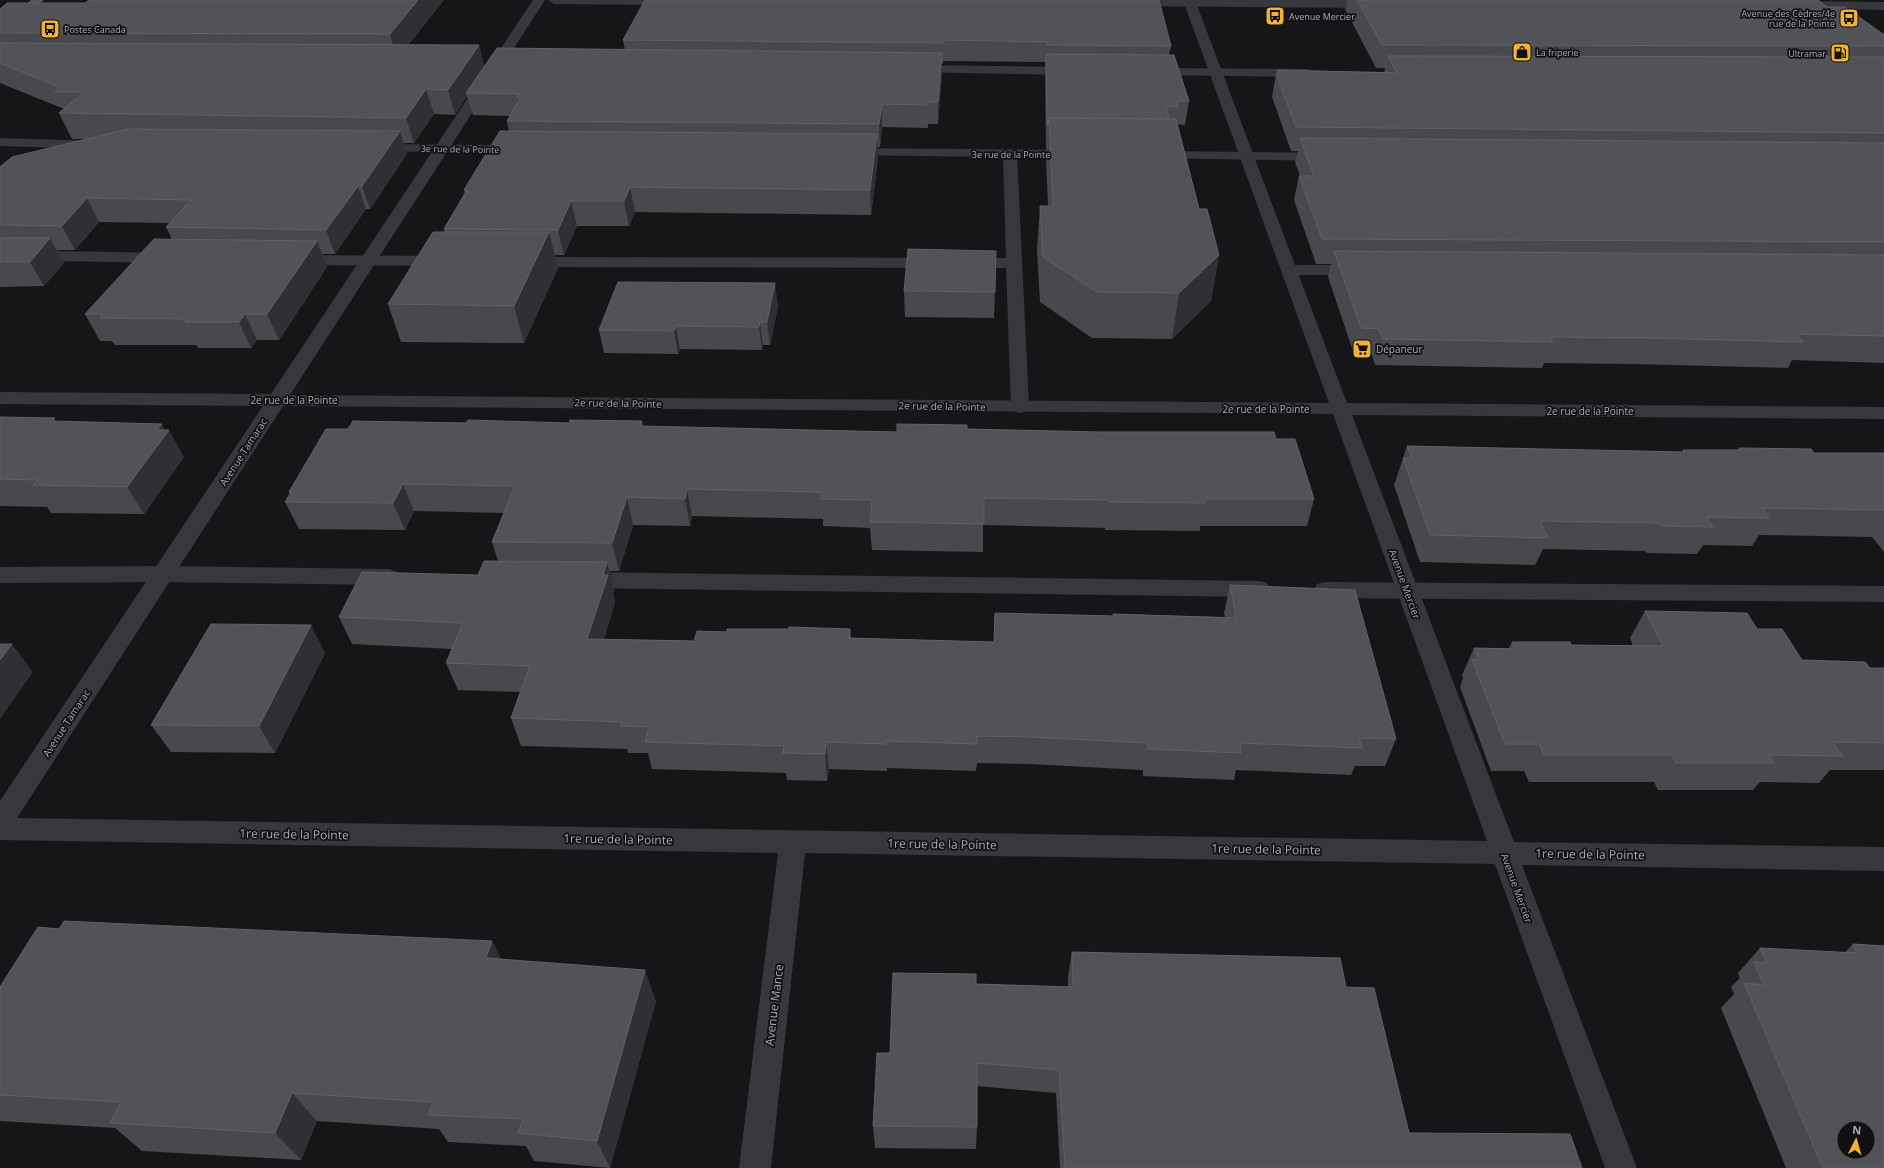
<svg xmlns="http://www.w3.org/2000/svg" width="1884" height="1168" font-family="'Open Sans',sans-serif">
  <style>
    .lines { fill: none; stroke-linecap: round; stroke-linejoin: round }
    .service { fill: #37383d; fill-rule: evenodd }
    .minor { fill: #37383d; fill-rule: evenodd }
    .tertiary { fill: #37383d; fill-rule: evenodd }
    .primary { fill: #53555c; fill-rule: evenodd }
    .wall { fill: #47494d }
    .shaded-wall { fill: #2f3033 }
    .building { fill: #525359; stroke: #5f6168; fill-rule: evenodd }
    .labels { text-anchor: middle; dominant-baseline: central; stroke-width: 3.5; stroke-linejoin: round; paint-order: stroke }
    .far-poi-label { font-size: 9px; fill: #a8adb8; stroke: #111113; text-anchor: start }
    .far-street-label { font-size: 9px; fill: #a8adb8; stroke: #111113 }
    .poi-label { font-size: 10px; fill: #a8adb8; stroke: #111113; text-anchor: start }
    .street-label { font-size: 10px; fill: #a8adb8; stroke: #111113 }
    .near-street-label { font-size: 12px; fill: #a8adb8; stroke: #111113 }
  </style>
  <rect width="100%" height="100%" fill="#161618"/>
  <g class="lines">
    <g class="service">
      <path d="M911,65L1075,67L1080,68L1082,71L1080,74L1075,75L906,72L905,69L906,66Z"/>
      <path d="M1149,68L1307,69L1312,70L1314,73L1312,76L1307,77L1144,75L1142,72L1144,69Z"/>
      <path d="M1010,150L1015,151L1017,154L1029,407L1027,411L1020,413L1013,411L1011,407L1006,268L527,267L521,265L519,262L521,259L527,257L1006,258L1003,154L1005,151Z"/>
      <path d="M0,250L167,253L173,255L175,258L173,261L167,263L0,260Z"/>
      <path d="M295,255L445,256L451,258L453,261L451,264L445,266L295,265L289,263L287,260L289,257Z"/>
      <path d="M1289,265H1360L1366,266L1368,270L1366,274L1360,275H1289L1283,274L1281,270L1283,266Z"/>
      <path d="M163,566L389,569L397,572L400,577L397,582L389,585L163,582L0,583V567Z"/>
      <path d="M581,572L1259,581L1267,583L1270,589L1267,595L1259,597L581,588L573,585L570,580L573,575Z"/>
      <path d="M1325,582L1884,586V602L1325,598L1317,596L1314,590L1317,584Z"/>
    </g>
    <g class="minor">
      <path d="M533,0H545L290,395L1329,403L1183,0H1195L1347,403L1884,407V419L1352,415L1514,842L1884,847V871L1522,865L1637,1168H1605L1495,864L805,853L771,1168H739L778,853L0,840V801L263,406L0,404V392L271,394ZM283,406L1333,414L1487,841L17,818Z"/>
      <path d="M0,138L97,141L102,142L104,145L102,148L97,149L0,146Z"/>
    </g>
    <g class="tertiary">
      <path d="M548,0H680L681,1L675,5L554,4Z"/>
      <path d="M1126,0H1377L1383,4L1377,8L1131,6L1127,5L1125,2Z"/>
      <path d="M1795,1L1884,2V10L1791,8L1789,5L1791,2Z"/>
      <path d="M375,144L519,145L524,146L526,149L524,152L519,153L370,151L368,148L370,145Z"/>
      <path d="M849,148L1077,150L1082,151L1084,154L1082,157L1077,158L844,155L842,152L844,149Z"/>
      <path d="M1155,151L1327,153L1332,154L1334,157L1332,160L1327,161L1150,158L1148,155L1150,152Z"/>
    </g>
    <path class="primary" d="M31,0H44L4,38L0,39V28Z"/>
  </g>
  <g class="wall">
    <path d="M444,0L408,45H479L484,66L625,50L623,40L645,0L1171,46L1169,55L1189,101L1185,125L1177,124L1199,209L1219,255L1211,301L1172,339L1092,338L1040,302L1037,250L1040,206H1048L1046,160L1047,149H1046L1045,62L943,61V64H942V75L938,124H928V128L882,127L880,147H878V158L871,215L635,212L629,226H577L564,255H555L558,268L524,343L401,342L388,304L444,232V229L465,194L464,190L509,131L507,121L510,116L473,115L467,96L455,115L434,114L414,143H404L407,154L370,209H366L335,254H322L327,267L279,340H257L251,348H198L196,345H115L112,341H100L85,314L172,239L166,227L170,223L99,222L75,250H57L64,263L44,286L0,287V167L88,139H72L59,113L64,109L0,83V9L85,3Z"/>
    <path d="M1347,0H1818L1827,7L1883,34H1884V363L1792,360L1788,368L1634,364L1544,363L1542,368L1375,365L1372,355L1354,354L1328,277L1331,264H1316L1294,200L1299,176H1300L1295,162L1298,151H1291L1272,97L1276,74H1277V70L1384,72L1385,68H1376L1345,9Z"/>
    <path d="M904,291L995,292L994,318L905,317Z"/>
    <path d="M778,306L770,345H763L762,350L680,349L678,354L604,353L599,330Z"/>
    <path d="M0,417L57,421L165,430L184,457L144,514L51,513L47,507L0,506Z"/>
    <path d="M642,421L643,426L897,432L967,429L1276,439L1314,499L1307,526H1200V531L1105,530V528L983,525V552L872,550L870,528L823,526V519L692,516L690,526L633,525L619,571H609L614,590L613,594L615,602L604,639L694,641L727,632L789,629H850L851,638L994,642L995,613L1113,616V614L1225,617L1224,613L1230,585L1396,739L1385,766H1355L1351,775L1236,770L1234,780L1143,776V770L1029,764L977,763L976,771L887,768V771L829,769L827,781L787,780L786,773L652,769L648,753H628L627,749L521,746L511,718L520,692L458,690L446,663L452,649L352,644L339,617L478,575L498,561L492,542L504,513L414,511L405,530L299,529L285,502L290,494L289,492L348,429L466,423H569Z"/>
    <path d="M1407,446L1682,452L1683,450H1737L1739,448L1814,453H1884V552L1872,537L1759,535L1752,546L1703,545L1697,554L1647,553L1645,551L1543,549L1535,565L1420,562L1394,485Z"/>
    <path d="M1645,611L1757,629L1802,660L1870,668H1884V770H1830L1819,783L1760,782L1753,790H1658L1654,782H1529L1524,771H1491L1460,687L1463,678L1462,675L1474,648H1509L1512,642L1571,645L1633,646L1630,638Z"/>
    <path d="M325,653L275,753L171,752L151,725Z"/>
    <path d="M1853,944L1884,946V1168H1786L1721,1008L1734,994L1731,987L1740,978L1738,973L1760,948L1844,953Z"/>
    <path d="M1072,952L1346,987L1409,1133L1582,1168H1060L1056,1093L977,1086V1127L976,1149L875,1148L873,1126L890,1053L976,984L1068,987V977Z"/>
    <path d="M501,960L656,1001L610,1168L534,1161L526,1146L448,1142L439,1129L317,1121L301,1160L142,1151L115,1128L0,1121V987Z"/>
  </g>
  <g class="shaded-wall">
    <path d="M418,0H444L397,58L390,34Z"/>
    <path d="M479,45L485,69L466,93L467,96L455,115L448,90Z"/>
    <path d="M942,53V75L938,124V102Z"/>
    <path d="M426,89L434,114L414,143L406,118Z"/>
    <path d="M882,104V127L880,147L879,124Z"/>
    <path d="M400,131L407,154L370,209L362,186Z"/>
    <path d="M877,134L878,158L871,215L870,190Z"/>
    <path d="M358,186L366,209L335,254L326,230Z"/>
    <path d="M630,187L635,212L629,226L624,201Z"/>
    <path d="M87,198L99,222L75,250L62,226Z"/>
    <path d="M571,201L577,226L564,255L558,230Z"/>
    <path d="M549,232L558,268L524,343L514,306Z"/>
    <path d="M50,238L64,263L44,286L30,262Z"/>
    <path d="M317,241L327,267L279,340L267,314Z"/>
    <path d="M1219,255L1211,301L1172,339L1179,293Z"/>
    <path d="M775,283L778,306L770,345L767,322Z"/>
    <path d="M245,314L257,340L251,348L239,322Z"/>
    <path d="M760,322L763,345L762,350L759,327Z"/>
    <path d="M676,326L680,349L678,354L674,331Z"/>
    <path d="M162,424L167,433L169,430L184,457L144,514L127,487L157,430Z"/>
    <path d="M403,484L414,511L405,530L393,503Z"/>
    <path d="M687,489L692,516L690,526L685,499Z"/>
    <path d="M627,497L633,525L619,571L612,543Z"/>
    <path d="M607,562L614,590L613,594L615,602L596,666L587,639L603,575Z"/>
    <path d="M311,625L325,653L275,753L259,726Z"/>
    <path d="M12,644L33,672L0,719V660Z"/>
    <path d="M826,742L829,769L827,781L825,754Z"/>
    <path d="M492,941L508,972L486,958Z"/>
    <path d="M645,970L656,1001L610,1168L597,1141Z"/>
    <path d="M292,1093L317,1121L301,1160L275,1133Z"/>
  </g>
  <g class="building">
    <path d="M89,0H418L390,34L0,33V9L7,3H85Z"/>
    <path d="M645,0H1159L1171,46L1047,45V42L943,40V43L623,40Z"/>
    <path d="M1357,0H1818L1827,7H1845L1883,34H1884V46L1382,45Z"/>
    <path d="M0,43L479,45L448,90L426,89L406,118L59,113L84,92H55L59,87L0,63Z"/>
    <path d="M497,48L942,53L938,102H928V105L882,104L879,124L507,121L521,97H517L519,94L466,93Z"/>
    <path d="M1046,54L1174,55L1189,101H1177L1178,107L1166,106L1169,119L1049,118L1048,125H1047Z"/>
    <path d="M1388,56L1884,57V133L1296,127L1276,74H1279L1277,70L1397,73Z"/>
    <path d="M1049,118L1176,119L1199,209H1207L1219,255L1179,293L1097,292L1043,257L1040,206H1053Z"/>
    <path d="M128,129L400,131L362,186H358L326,230L166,227L191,200L87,198L62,226L0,225V167L12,157Z"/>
    <path d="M500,131L877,134L870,190L630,187L624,201H571L558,230L444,229L467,190H464Z"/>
    <path d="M1300,138L1884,143V242L1322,239L1299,176H1314Z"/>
    <path d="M433,232H549L514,306L388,304Z"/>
    <path d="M0,238H50L30,262H0Z"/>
    <path d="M154,239L317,241L267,314H245L239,322H185L187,319L100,318L103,314H85Z"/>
    <path d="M908,249L996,251L995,292L904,291Z"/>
    <path d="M1334,251L1884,255V336L1797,334L1803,342L1647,338L1550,337L1553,342L1383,339L1379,329L1361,328Z"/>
    <path d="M618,282L775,283L767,322H760L759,327L676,326L674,331L599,330Z"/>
    <path d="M0,417L55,418L53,421L162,424L157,430H169L127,487L33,485L38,480L0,479Z"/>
    <path d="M468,420L569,423L570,420L642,421L640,426L897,432V424L967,425V429L1100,432H1274L1276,439H1295L1314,499H1204L1205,503L1109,502V500L984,498V524L870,522L872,500L821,499L822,492L687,489L685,499L627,497L612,543L492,542L515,486L403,484L393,503L285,502L291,492H289L326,429H348L353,421L466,423Z"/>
    <path d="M1407,446L1684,452L1683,450H1741L1739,448L1811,449L1814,453H1884V510L1762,508L1769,518L1707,517L1713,527L1662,526L1660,523L1540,521L1548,538L1430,535L1403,458H1412Z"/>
    <path d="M484,561L607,562L603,575H608L587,639L694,641L697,631L727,632V629H789V627L850,629L849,638L994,642L995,613L1113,616V614L1236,618L1230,585L1355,590L1396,739L1359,738L1362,748L1240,743L1241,753L1148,749V743L1031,737L977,736V744L886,741V744L826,742L825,754L783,753L784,746L645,742L649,727L621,726L622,722L511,718L530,666L446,663L463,623L339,617L362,572L478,575Z"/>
    <path d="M1645,611L1747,613L1757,629H1782L1802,660L1865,662L1870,668H1884V743L1833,742L1842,756L1769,755L1774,763H1676L1672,755H1544L1539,744H1505L1472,660L1479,659L1474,648L1515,649L1512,642H1570L1571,645L1663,646Z"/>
    <path d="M211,624L311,625L259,726L151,725Z"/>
    <path d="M0,644H12L0,660Z"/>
    <path d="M64,921L492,941L486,958L645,970L597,1141L518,1133L523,1119L428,1115L433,1102L292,1093L275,1133L110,1123L121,1102L0,1095V987L38,927L59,929Z"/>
    <path d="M1853,944L1884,946V1168H1823L1744,983L1764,985L1754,962L1767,963L1760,948L1857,953ZM1844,1128H1868V1152H1844Z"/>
    <path d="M1072,952L1340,958L1346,987L1374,988L1409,1133L1570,1134L1582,1168H1065L1059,1070L977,1063V1127L873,1126L877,1053H890L893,973L976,974V984L1073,987Z"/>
  </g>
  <defs>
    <symbol id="bus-square" viewBox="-11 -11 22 22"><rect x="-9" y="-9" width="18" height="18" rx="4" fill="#f2b134" stroke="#111113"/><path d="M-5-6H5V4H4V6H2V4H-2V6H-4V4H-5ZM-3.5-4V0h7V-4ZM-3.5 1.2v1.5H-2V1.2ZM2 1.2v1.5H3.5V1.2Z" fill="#111"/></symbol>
    <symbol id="shop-square" viewBox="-11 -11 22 22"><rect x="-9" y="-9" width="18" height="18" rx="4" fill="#f2b134" stroke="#111113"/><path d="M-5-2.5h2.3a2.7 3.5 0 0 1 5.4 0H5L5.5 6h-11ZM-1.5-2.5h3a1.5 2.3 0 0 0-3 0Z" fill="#111"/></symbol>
    <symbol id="fuel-square" viewBox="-11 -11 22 22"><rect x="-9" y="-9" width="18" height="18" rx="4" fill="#f2b134" stroke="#111113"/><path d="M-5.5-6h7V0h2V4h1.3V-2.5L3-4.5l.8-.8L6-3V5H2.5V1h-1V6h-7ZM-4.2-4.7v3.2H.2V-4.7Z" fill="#111"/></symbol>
    <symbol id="supermarket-square" viewBox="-11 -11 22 22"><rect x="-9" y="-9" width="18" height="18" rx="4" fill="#f2b134" stroke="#111113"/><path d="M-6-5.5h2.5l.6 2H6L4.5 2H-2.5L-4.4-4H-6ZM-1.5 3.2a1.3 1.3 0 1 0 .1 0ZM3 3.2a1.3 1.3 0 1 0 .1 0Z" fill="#111"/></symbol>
  </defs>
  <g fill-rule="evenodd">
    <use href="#bus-square" x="1264" y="5" width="22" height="22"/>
    <use href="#bus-square" x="1838" y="7" width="22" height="22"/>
    <use href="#bus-square" x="39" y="18" width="22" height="22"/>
    <use href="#shop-square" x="1511" y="41" width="22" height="22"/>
    <use href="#fuel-square" x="1829" y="42" width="22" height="22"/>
    <use href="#supermarket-square" x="1351" y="338" width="22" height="22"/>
  </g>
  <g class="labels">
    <g class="far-poi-label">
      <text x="1835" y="13" text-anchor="end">Avenue des Cèdres/4e<tspan x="1835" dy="10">rue de la Pointe</tspan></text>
      <text x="1289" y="16">Avenue Mercier</text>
      <text x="64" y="29">Postes Canada</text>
      <text x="1536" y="52">La friperie</text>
      <text x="1826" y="53" text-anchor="end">Ultramar</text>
    </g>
    <g class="far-street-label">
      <text transform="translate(460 149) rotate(1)">3e rue de la Pointe</text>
      <text x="1011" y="154">3e rue de la Pointe</text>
    </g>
    <g class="poi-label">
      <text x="1376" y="349">Dépaneur</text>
    </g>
    <g class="street-label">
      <text x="294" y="400">2e rue de la Pointe</text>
      <text transform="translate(618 403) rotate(1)">2e rue de la Pointe</text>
      <text transform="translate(942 406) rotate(1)">2e rue de la Pointe</text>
      <text x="1266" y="409">2e rue de la Pointe</text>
      <text x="1590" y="411">2e rue de la Pointe</text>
      <text transform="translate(243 452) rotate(-57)">Avenue Tamarac</text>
      <text transform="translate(1405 584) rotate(70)">Avenue Mercier</text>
      <text transform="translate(66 723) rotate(-57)">Avenue Tamarac</text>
      <text transform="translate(1517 888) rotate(70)">Avenue Mercier</text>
    </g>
    <g class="near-street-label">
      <text transform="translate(294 834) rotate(1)">1re rue de la Pointe</text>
      <text transform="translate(618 839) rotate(1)">1re rue de la Pointe</text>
      <text transform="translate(942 844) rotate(1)">1re rue de la Pointe</text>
      <text transform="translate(1266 849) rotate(1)">1re rue de la Pointe</text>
      <text transform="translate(1590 854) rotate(1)">1re rue de la Pointe</text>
      <text transform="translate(774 1005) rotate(-83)">Avenue Mance</text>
    </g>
  </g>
  <g transform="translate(1856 1140) rotate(5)"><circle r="19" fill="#111113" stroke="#4d4f55"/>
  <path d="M0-3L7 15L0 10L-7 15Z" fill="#f2b134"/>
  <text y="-6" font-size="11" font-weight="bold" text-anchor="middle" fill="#a8adb8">N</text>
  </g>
</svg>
